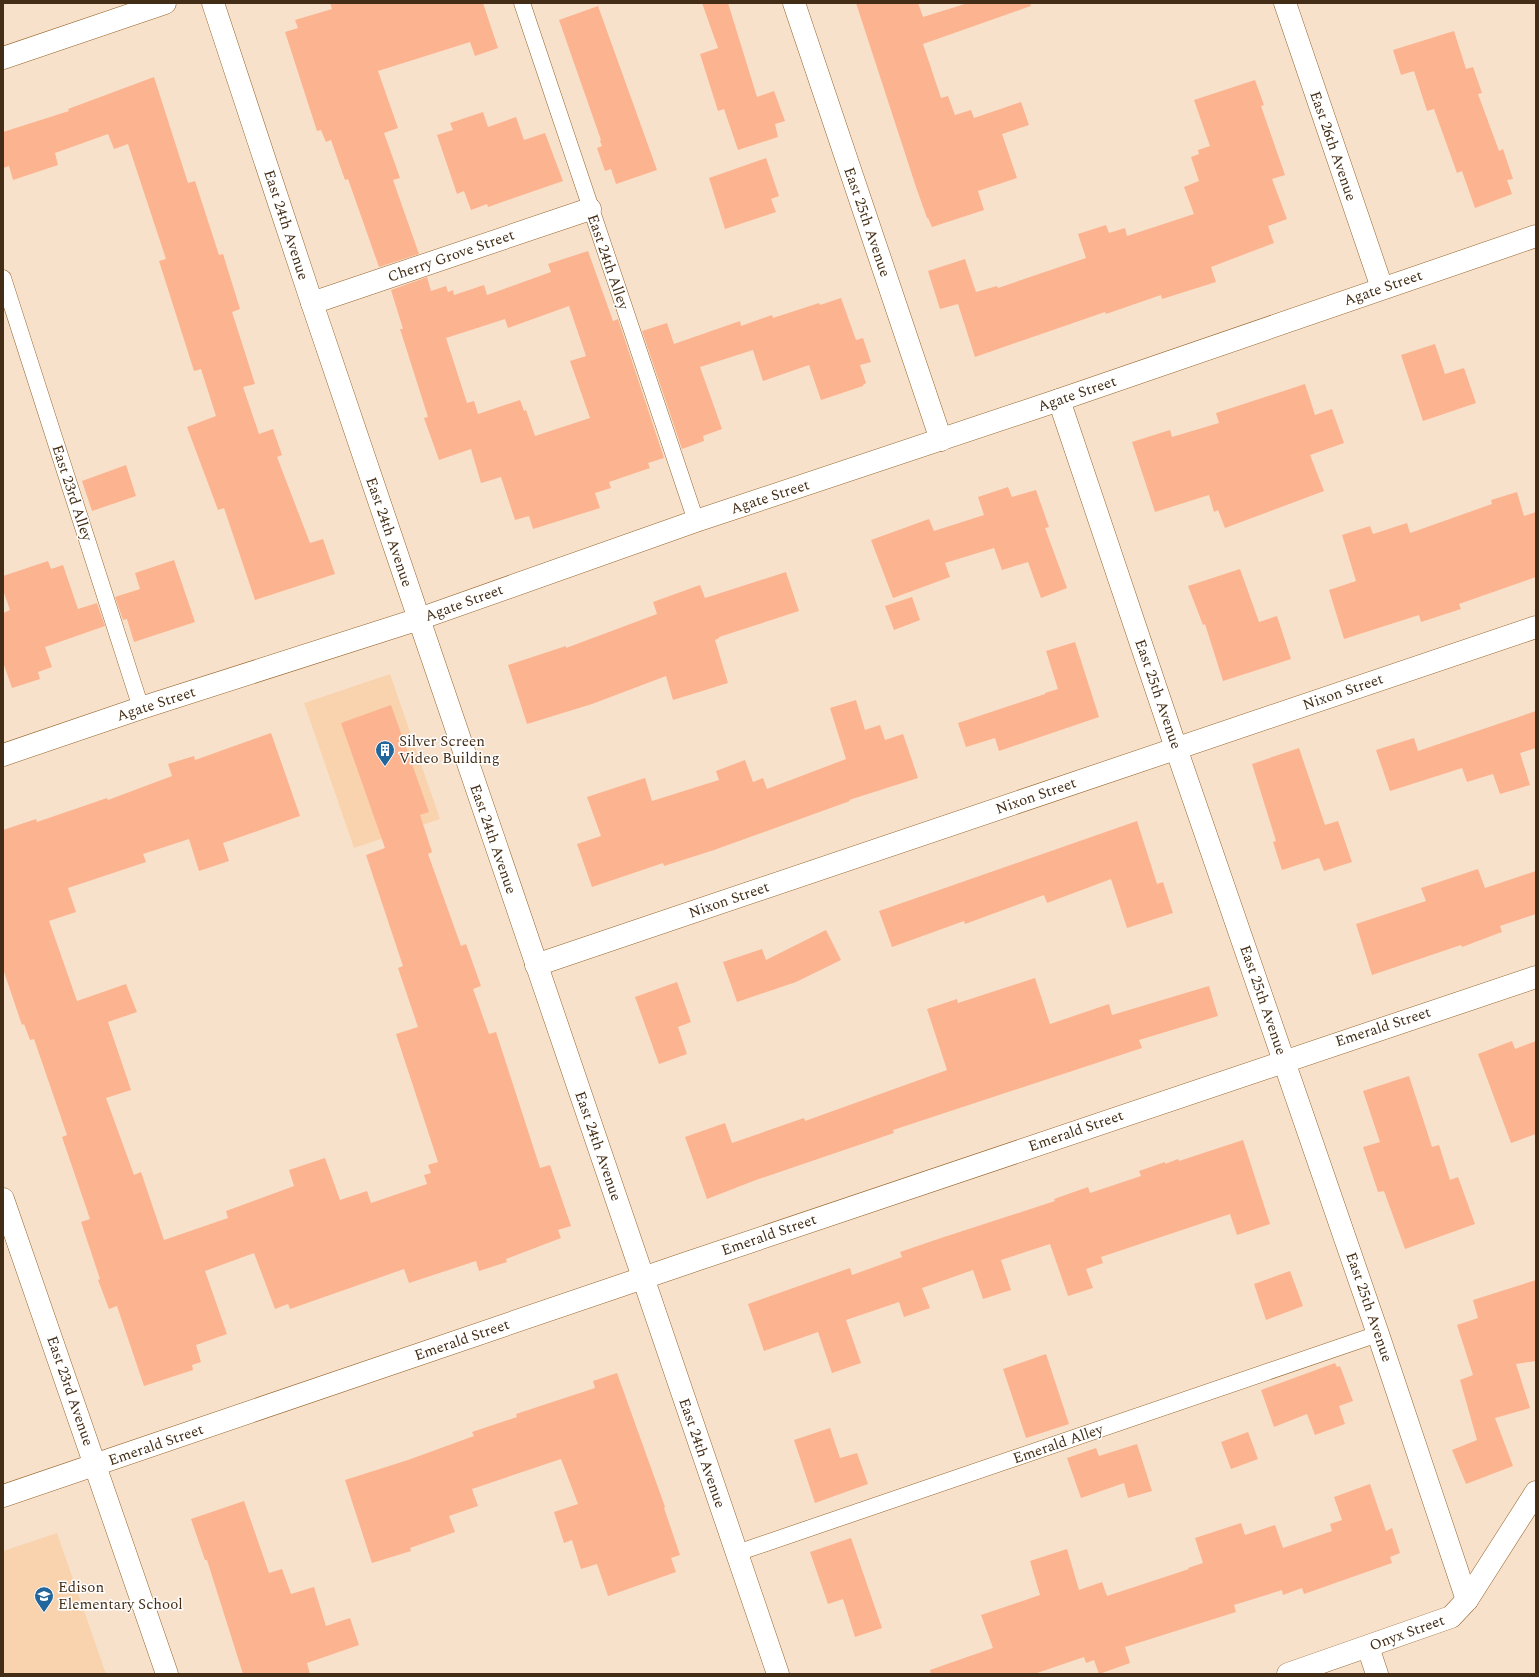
<svg xmlns="http://www.w3.org/2000/svg" width="1539" height="1677" font-family="Spectral,serif">
  <style>
    .built { fill: #f9d3ae }
    .building { fill: #fcb390; fill-rule: evenodd }
    .lines { fill: none; stroke-linecap: round; stroke-linejoin: round }
    .service-casing { stroke: #96642a; stroke-width: 17 }
    .minor-casing { stroke: #96642a; stroke-width: 23 }
    .tertiary-casing { stroke: #96642a; stroke-width: 23 }
    .service { stroke: #fff; stroke-width: 16 }
    .minor { stroke: #fff; stroke-width: 22 }
    .tertiary { stroke: #fff; stroke-width: 22 }
    .labels { text-anchor: middle; dominant-baseline: central; stroke-width: 3; stroke-linejoin: round; paint-order: stroke }
    .street-label { font-size: 15px; fill: #432d16; stroke: #fff }
    .poi-label { font-size: 15px; fill: #432d16; stroke: #fff; text-anchor: start }
  </style>
  <rect width="100%" height="100%" fill="#f8e1cb"/>
  <g class="built">
    <path d="M390,674L440,819L354,848L304,703Z"/>
    <path d="M57,1533L106,1674H3V1551Z"/>
  </g>
  <g class="building">
    <path d="M330,3H483L498,48L475,56L470,42L378,71L398,128L384,133L400,178L393,180L419,254L379,267L348,179L345,180L331,140L326,142L321,130L317,131L285,32L298,28L295,20L332,9Z"/>
    <path d="M702,3H728L757,97L774,91L785,121L775,124L778,137L738,150L724,109L718,111L700,54L718,48Z"/>
    <path d="M856,3H918L923,17L968,3H1030L1031,6L923,44L941,98L948,96L955,115L971,110L974,118L1021,102L1029,125L1002,134L1017,178L978,191L984,210L932,227L928,218H927L916,187Z"/>
    <path d="M598,6L657,170L616,184L611,169L605,171L597,148L602,146L600,141L601,140L559,20Z"/>
    <path d="M1454,31L1466,69L1473,67L1482,93L1478,94L1499,151L1503,149L1513,179L1507,180L1512,194L1475,208L1462,171L1457,173L1434,109L1427,111L1414,71L1401,75L1393,50Z"/>
    <path d="M154,77L188,183L195,181L219,255L223,254L240,309L232,312L255,384L243,387L259,434L273,429L282,455L277,457L310,543L323,539L335,574L255,600L224,508L218,510L187,427L216,416L201,369L194,371L159,261L166,259L128,144L114,149L108,134L55,153L58,165L13,180L9,166L3,168V132L69,111L68,109Z"/>
    <path d="M1255,80L1264,105L1261,106L1285,175L1272,179L1287,219L1268,226L1274,243L1211,267L1216,282L1162,299L1161,295L1106,314L1105,312L975,357L958,304L940,309L928,271L965,259L976,292L997,286L998,288L1086,258L1078,234L1106,225L1109,233L1125,228L1127,236L1194,214L1184,187L1199,181L1191,157L1199,154L1198,150L1210,146L1194,100Z"/>
    <path d="M483,112L488,127L516,117L524,140L545,133L563,181L488,207L487,204L471,210L464,191L457,194L437,135L453,130L450,123Z"/>
    <path d="M766,158L779,196L771,199L776,212L725,229L709,178Z"/>
    <path d="M588,251L613,321L618,319L664,458L648,463L650,468L609,482L611,488L595,493L600,508L533,529L529,516L515,520L501,477L481,483L471,449L439,460L424,418L428,417L400,329H403L391,290L427,277L431,291L446,286L448,292L453,290L454,295L484,285L487,295L551,272L548,264ZM569,306L586,356L570,361L590,418L535,436L526,410L524,411L520,400L478,414L474,401L467,403L446,338L505,319L508,328Z"/>
    <path d="M841,298L856,340L863,338L871,362L860,365L866,383L863,385V386L821,400L809,365L763,381L753,350L700,367L722,429L703,436L704,441L682,449L642,331L667,323L674,344L740,321L741,326L772,315L773,318L819,303L820,305Z"/>
    <path d="M1435,344L1445,374L1464,368L1476,403L1423,421L1401,355Z"/>
    <path d="M1305,384L1315,415L1332,409L1344,443L1310,455L1324,491L1225,528L1218,510L1214,512L1209,495L1155,512L1132,442L1170,430L1172,437L1219,423L1216,413Z"/>
    <path d="M126,465L136,496L92,511L82,481Z"/>
    <path d="M1008,487L1012,497L1036,490L1049,527L1045,528L1067,588L1041,598L1028,562L1002,570L994,548L945,563L950,577L893,598L871,540L929,519L934,531L984,515L978,497Z"/>
    <path d="M1517,492L1524,516L1536,512V577L1459,604L1461,609L1421,622L1419,615L1344,639L1329,590L1356,581L1342,535L1370,526L1373,534L1407,523L1410,533L1492,504L1491,500Z"/>
    <path d="M174,560L195,622L134,642L127,619L123,620L115,597L140,589L135,573Z"/>
    <path d="M48,561L51,569L63,565L78,609L97,603L105,626L45,647L52,667L38,672L40,679L12,688L3,662V613L10,610L3,590V576Z"/>
    <path d="M1240,569L1259,622L1277,616L1291,659L1223,681L1205,624L1203,625L1188,586Z"/>
    <path d="M786,572L799,611L719,637V638L715,640L728,683L673,700L666,676L592,704L527,724L508,665L566,646V648L657,614L653,602L700,585L705,598Z"/>
    <path d="M912,597L920,620L894,630L885,606Z"/>
    <path d="M1075,642L1099,717L999,751L995,738L966,747L958,723L1045,694V693L1058,689L1046,651Z"/>
    <path d="M856,700L865,730L880,725L885,740L903,734L918,778L849,800L850,801L714,850L664,866L663,863L592,887L577,844L601,836L587,797L645,778L652,801L719,780L716,771L745,760L753,782L763,778L767,789L846,759L830,708Z"/>
    <path d="M391,705L429,812L420,815L432,852L428,854L461,946L466,944L481,986L473,989L489,1034L496,1032L540,1168L550,1165L571,1226L558,1230L561,1238L506,1259L507,1262L479,1271L476,1261L409,1283L404,1269L290,1309L288,1304L275,1309L254,1253L205,1271L227,1334L196,1345L201,1362L192,1365L193,1370L144,1386L117,1306L109,1309L98,1280L100,1279L81,1222L90,1219L62,1137L67,1135L34,1039L30,1040L24,1024L22,1025L3,969V830L36,819L37,822L107,798L108,800L172,776L168,764L194,756L195,760L271,733L300,816L223,843L229,861L199,871L189,839L143,854L146,862L68,888L76,912L49,921L77,1001L126,984L137,1012L108,1022L131,1090L106,1098L134,1175L141,1172L164,1240L228,1218L226,1211L294,1186L289,1170L325,1158L340,1200L367,1191L371,1203L427,1184L424,1175L431,1173L428,1165L438,1162L396,1034L418,1027L398,968L403,966L366,855L385,848L341,723Z"/>
    <path d="M1536,711V748L1520,753L1530,785L1500,794L1493,774L1467,782L1462,768L1390,791L1376,750L1414,738L1418,751Z"/>
    <path d="M1299,748L1325,825L1338,821L1352,862L1324,871L1319,858L1282,870L1273,842L1276,841L1252,764Z"/>
    <path d="M1137,821L1157,884L1163,882L1173,913L1127,928L1111,879L1047,903L1044,895L965,924L964,921L892,947L879,911Z"/>
    <path d="M1478,869L1485,888L1536,871V914L1500,926L1502,932L1462,947L1461,945L1372,975L1356,924L1426,901L1421,888Z"/>
    <path d="M826,930L841,960L796,982L737,1002L723,962L762,949L766,960Z"/>
    <path d="M1035,978L1050,1024L1109,1004L1112,1015L1209,986L1218,1016L1139,1040L1142,1048L893,1130L894,1133L756,1180L707,1199L685,1137L725,1123L732,1143L804,1118L805,1121L947,1070L927,1009L957,999L958,1003Z"/>
    <path d="M677,982L691,1022L678,1027L687,1054L659,1064L635,997Z"/>
    <path d="M1512,1041L1515,1049L1536,1041V1134L1511,1143L1478,1054Z"/>
    <path d="M1409,1076L1432,1147L1439,1145L1450,1180L1458,1177L1475,1224L1405,1249L1384,1191L1378,1192L1363,1147L1380,1142L1363,1091Z"/>
    <path d="M1243,1140L1270,1224L1237,1235L1230,1214L1101,1257L1103,1263L1086,1269L1093,1288L1068,1296L1050,1244L1001,1260L1011,1290L983,1299L973,1270L922,1288L930,1308L904,1317L899,1302L846,1320L861,1363L832,1373L818,1332L764,1351L748,1304L850,1268L852,1275L902,1257L900,1252L941,1238L1055,1201L1054,1199L1088,1187L1090,1193L1141,1176L1139,1171L1165,1162V1164L1178,1159L1179,1161Z"/>
    <path d="M1290,1271L1303,1306L1266,1320L1254,1284Z"/>
    <path d="M1536,1280V1361L1516,1364L1530,1408L1495,1418L1513,1466L1466,1484L1452,1450L1477,1440L1460,1380L1473,1375L1457,1325L1478,1318L1473,1300Z"/>
    <path d="M1046,1354L1069,1424L1026,1438L1003,1369Z"/>
    <path d="M1335,1363L1337,1367L1340,1366L1353,1401L1339,1406L1345,1424L1315,1435L1307,1414L1274,1427L1261,1390Z"/>
    <path d="M617,1373L665,1507L664,1508L680,1555L671,1558L676,1572L608,1596L597,1564L581,1569L572,1540L564,1543L554,1512L578,1504L561,1459L472,1489L478,1506L449,1516L455,1532L410,1548L411,1551L372,1563L345,1480L408,1460L474,1436L472,1432L517,1417L516,1414L595,1388L593,1381Z"/>
    <path d="M830,1428L840,1458L857,1453L868,1484L815,1503L794,1440Z"/>
    <path d="M1248,1432L1258,1459L1231,1469L1221,1442Z"/>
    <path d="M1137,1444L1152,1491L1128,1498L1124,1483L1081,1498L1067,1458L1096,1448L1099,1456Z"/>
    <path d="M1370,1484L1386,1531L1392,1528L1400,1553L1390,1557L1392,1563L1304,1594L1302,1588L1283,1595L1282,1590L1234,1605L1236,1612L1125,1647L1130,1663L1099,1674L1094,1660L1086,1663L1084,1657L1034,1674H931L930,1670L993,1648L981,1615L1040,1595L1030,1561L1067,1549L1079,1590L1102,1582L1107,1596L1189,1569L1188,1568L1203,1563L1195,1538L1241,1523L1245,1535L1275,1525L1283,1548L1332,1531L1330,1524L1342,1520L1334,1497Z"/>
    <path d="M244,1501L269,1573L282,1569L291,1594L314,1587L326,1626L350,1618L359,1645L307,1663L310,1674H243L207,1560H205L191,1519Z"/>
    <path d="M851,1538L882,1628L855,1637L843,1599L828,1604L810,1552Z"/>
  </g>
  <g class="lines">
    <defs>
      <g id="service">
        <path d="M522,3L696,521"/>
        <path d="M3,278L141,708"/>
        <path d="M737,1553L1378,1334"/>
      </g>
      <g id="minor">
        <path d="M213,3L312,303L419,619L696,521L1059,400L1536,236"/>
        <path d="M794,3L941,440"/>
        <path d="M1285,3L1382,288"/>
        <path d="M3,58L165,3"/>
        <path d="M312,303L590,209"/>
        <path d="M1059,400L1176,748L1378,1334L1467,1600"/>
        <path d="M536,965L1536,627"/>
        <path d="M3,1199L167,1674"/>
        <path d="M3,1496L687,1263L1536,977"/>
        <path d="M1368,1647L1377,1674"/>
        <path d="M1288,1674L1451,1617L1467,1600L1536,1492"/>
      </g>
      <path id="tertiary" d="M3,755L141,708L419,619L778,1674"/>
    </defs>
    <use href="#service" class="service-casing"/>
    <use href="#minor" class="minor-casing"/>
    <use href="#tertiary" class="tertiary-casing"/>
    <use href="#service" class="service"/>
    <use href="#minor" class="minor"/>
    <use href="#tertiary" class="tertiary"/>
  </g>
  <defs>
    <symbol id="building-pin" viewBox="-11 -11 22 30"><path d="M0 17L-7.5 6A9.5 9.5 0 1 1 7.5 6Z" fill="#22669b" stroke="#fff"/><path d="M-4-6H4V6H1V3H-1V6H-4ZM-2.5-4.3h1.7v1.8h-1.7ZM.8-4.3h1.7v1.8H.8ZM-2.5-1h1.7V.8h-1.7ZM.8-1h1.7V.8H.8Z" fill="#fff"/></symbol>
    <symbol id="school-pin" viewBox="-11 -11 22 30"><path d="M0 17L-7.5 6A9.5 9.5 0 1 1 7.5 6Z" fill="#22669b" stroke="#fff"/><path d="M0-5L7-2L0 1L-7-2ZM-4 1L0 2.5L4 1V4Q0 6-4 4Z" fill="#fff"/></symbol>
  </defs>
  <g fill-rule="evenodd">
    <use href="#building-pin" x="374" y="739" width="22" height="30"/>
    <use href="#school-pin" x="33" y="1585" width="22" height="30"/>
  </g>
  <g class="labels">
    <g class="street-label">
      <text transform="translate(1333 146) rotate(71)">East 26th Avenue</text>
      <text transform="translate(867 222) rotate(71)">East 25th Avenue</text>
      <text transform="translate(286 225) rotate(72)">East 24th Avenue</text>
      <text transform="translate(451 256) rotate(-19)">Cherry Grove Street</text>
      <text transform="translate(608 262) rotate(71)">East 24th Alley</text>
      <text transform="translate(1383 288) rotate(-19)">Agate Street</text>
      <text transform="translate(1077 394) rotate(-19)">Agate Street</text>
      <text transform="translate(72 493) rotate(72)">East 23rd Alley</text>
      <text transform="translate(770 497) rotate(-18)">Agate Street</text>
      <text transform="translate(389 532) rotate(71)">East 24th Avenue</text>
      <text transform="translate(464 603) rotate(-20)">Agate Street</text>
      <text transform="translate(1343 692) rotate(-19)">Nixon Street</text>
      <text transform="translate(1158 694) rotate(71)">East 25th Avenue</text>
      <text transform="translate(156 704) rotate(-18)">Agate Street</text>
      <text transform="translate(1036 796) rotate(-19)">Nixon Street</text>
      <text transform="translate(493 839) rotate(71)">East 24th Avenue</text>
      <text transform="translate(729 900) rotate(-19)">Nixon Street</text>
      <text transform="translate(1263 1000) rotate(71)">East 25th Avenue</text>
      <text transform="translate(1383 1027) rotate(-18)">Emerald Street</text>
      <text transform="translate(1076 1131) rotate(-19)">Emerald Street</text>
      <text transform="translate(598 1146) rotate(71)">East 24th Avenue</text>
      <text transform="translate(769 1235) rotate(-19)">Emerald Street</text>
      <text transform="translate(1369 1307) rotate(71)">East 25th Avenue</text>
      <text transform="translate(462 1340) rotate(-19)">Emerald Street</text>
      <text transform="translate(70 1391) rotate(71)">East 23rd Avenue</text>
      <text transform="translate(1058 1444) rotate(-19)">Emerald Alley</text>
      <text transform="translate(156 1445) rotate(-19)">Emerald Street</text>
      <text transform="translate(702 1453) rotate(71)">East 24th Avenue</text>
      <text transform="translate(1407 1633) rotate(-20)">Onyx Street</text>
    </g>
    <g class="poi-label">
      <text x="399" y="741">Silver Screen<tspan x="399" dy="17">Video Building</tspan></text>
      <text x="58" y="1587">Edison<tspan x="58" dy="17">Elementary School</tspan></text>
    </g>
  </g>
  <rect width="1539" height="1677" fill="none" stroke="#432d16" stroke-width="8"/>
</svg>
